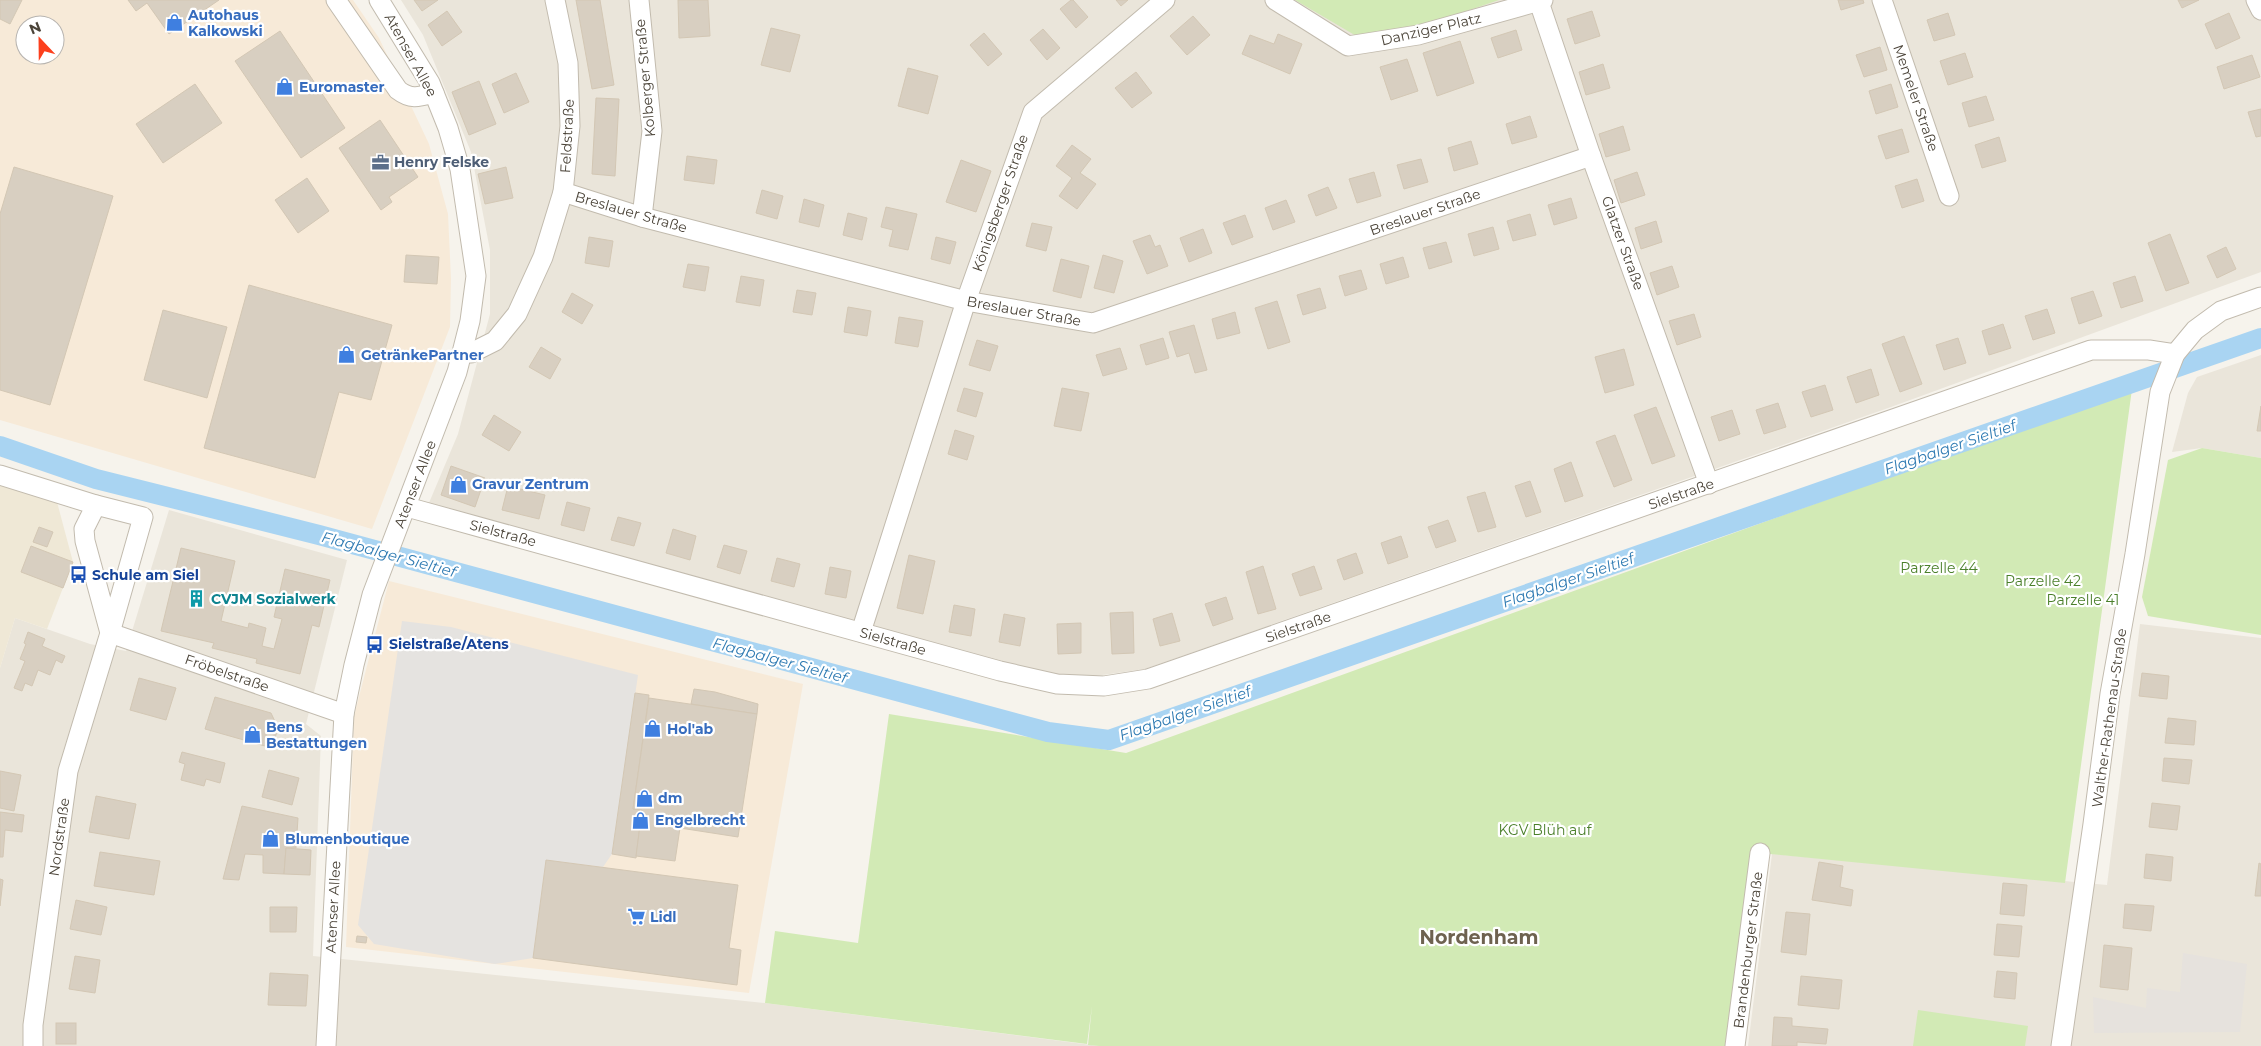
<svg xmlns="http://www.w3.org/2000/svg" width="2261" height="1046" font-family="Montserrat,sans-serif">
  <style>
    .residential { fill: #eae5da }
    .commercial { fill: #f7ead8; fill-rule: evenodd }
    .industrial { fill: #e6e2dd }
    .education { fill: #efe8d6 }
    .green { fill: #d2eab5 }
    .parking { fill: #e5e3e0 }
    .lines { fill: none; stroke-linecap: round; stroke-linejoin: round }
    .canal { stroke: #a9d4f2; stroke-width: 20 }
    .building { fill: #d8cfc1; stroke: #d3c7b4 }
    .minor-casing { stroke: #c2bbae; stroke-width: 21 }
    .minor { stroke: #fff; stroke-width: 19 }
    .labels { text-anchor: middle; dominant-baseline: central; stroke-width: 4.5; stroke-linejoin: round; paint-order: stroke }
    .shop-label { font-size: 14px; font-weight: bold; fill: #366cbe; stroke: #fff; text-anchor: start }
    .street-label { font-size: 14px; fill: #4b4439; stroke: #fff }
    .service-label { font-size: 14px; font-weight: bold; fill: #4e5e75; stroke: #fff; text-anchor: start }
    .park-label { font-size: 14px; fill: #4a7f2a; stroke: #fff }
    .transit-label { font-size: 14px; font-weight: bold; fill: #164399; stroke: #fff; text-anchor: start }
    .culture-label { font-size: 14px; font-weight: bold; fill: #0d838f; stroke: #fff; text-anchor: start }
    .water-label { font-size: 15px; font-style: italic; fill: #2e7ab2; stroke: #fff }
    .district-label { font-size: 19px; font-weight: bold; fill: #6e6250; stroke: #fff }
  </style>
  <rect width="100%" height="100%" fill="#f6f3ec"/>
  <g class="residential">
    <path d="M401,0H2261V272L1891,407L1145,669L1088,677L1037,674L426,510L458,434L490,314V250L471,152L423,35Z"/>
    <path d="M2261,355V458L2202,448L2172,452L2188,393L2197,377Z"/>
    <path d="M169,510L347,560L306,724L321,736L313,956L765,1003L1099,1046H0V668L15,618L90,644L126,651Z"/>
    <path d="M2140,624L2261,638V1046H1748L1772,854L2107,885Z"/>
  </g>
  <g class="commercial">
    <path d="M0,0H353L379,38L429,144L448,214L451,279L450,327L372,529L0,420ZM25,25H55V55H25Z"/>
    <path d="M389,581L803,684L749,993L346,947L354,716Z"/>
  </g>
  <path class="industrial" d="M2183,953L2247,964L2240,1032L2094,1033L2093,997L2146,1008L2147,988L2180,992Z"/>
  <path class="education" d="M0,482L57,502L73,562L47,629L15,618L0,668Z"/>
  <g class="green">
    <path d="M1295,0H1499L1384,39L1358,37Z"/>
    <path d="M2132,389L2065,883L1760,853L1727,1046H1099L1088,1045L1092,1006L1087,1044L765,1003L775,931L858,943L889,714L1126,753Z"/>
    <path d="M2202,448L2261,458V635L2148,616L2142,597L2168,460Z"/>
    <path d="M1918,1010L2028,1026L2025,1046H1913Z"/>
  </g>
  <path class="parking" d="M402,621L451,627L638,675L612,854L603,867L546,860L533,958L495,964L374,944L358,925Z"/>
  <g class="lines">
    <path class="canal" d="M0,446L96,479L319,535L1048,732L1109,740L2261,338"/>
  </g>
  <g class="building">
    <path d="M0,0H22L10,24L0,19Z"/>
    <path d="M128,0H219L169,34L147,3L136,11Z"/>
    <path d="M414,0H438L422,11Z"/>
    <path d="M576,0H600L614,85L592,89Z"/>
    <path d="M678,0H708L710,36L679,38Z"/>
    <path d="M1071,0H1073L1088,17L1076,28L1060,9Z"/>
    <path d="M1116,0H1128L1121,6Z"/>
    <path d="M1838,0H1863L1864,3L1841,10Z"/>
    <path d="M2178,0H2199L2182,8Z"/>
    <path d="M447,11L462,32L442,46L428,25Z"/>
    <path d="M1592,11L1600,36L1575,44L1567,19Z"/>
    <path d="M1948,13L1955,35L1934,41L1927,20Z"/>
    <path d="M2229,13L2240,38L2216,49L2205,24Z"/>
    <path d="M1193,16L1210,35L1187,55L1170,36Z"/>
    <path d="M771,28L800,35L790,72L761,65Z"/>
    <path d="M1043,29L1060,48L1047,60L1030,40Z"/>
    <path d="M1516,30L1522,50L1498,58L1491,38Z"/>
    <path d="M280,31L345,128L301,158L235,61Z"/>
    <path d="M984,33L1002,54L988,66L970,45Z"/>
    <path d="M1278,34L1302,44L1290,74L1242,54L1250,35L1274,44Z"/>
    <path d="M1460,41L1474,83L1437,96L1423,53Z"/>
    <path d="M1880,47L1887,70L1864,77L1856,55Z"/>
    <path d="M1965,53L1973,77L1948,85L1940,61Z"/>
    <path d="M2252,55L2260,77L2224,89L2217,67Z"/>
    <path d="M1407,59L1418,91L1391,100L1380,67Z"/>
    <path d="M1603,64L1610,88L1586,95L1579,72Z"/>
    <path d="M908,68L938,76L928,114L898,106Z"/>
    <path d="M1136,72L1152,93L1132,108L1115,88Z"/>
    <path d="M516,73L529,102L504,113L492,84Z"/>
    <path d="M479,81L496,124L469,135L452,92Z"/>
    <path d="M195,84L222,123L163,163L136,124Z"/>
    <path d="M1891,84L1898,107L1876,114L1869,91Z"/>
    <path d="M1986,96L1994,120L1969,127L1962,103Z"/>
    <path d="M596,98L619,99L615,176L592,174Z"/>
    <path d="M2261,109V136L2256,137L2248,112Z"/>
    <path d="M1530,116L1537,137L1512,144L1506,124Z"/>
    <path d="M380,120L418,177L389,197L392,202L381,210L339,148Z"/>
    <path d="M1623,126L1630,150L1606,157L1599,134Z"/>
    <path d="M1902,129L1909,152L1886,159L1878,136Z"/>
    <path d="M1999,137L2006,161L1982,168L1975,145Z"/>
    <path d="M1471,141L1478,164L1454,171L1448,148Z"/>
    <path d="M1072,145L1091,159L1080,173L1096,184L1077,209L1059,196L1072,178L1056,166Z"/>
    <path d="M687,156L717,160L714,184L684,180Z"/>
    <path d="M1421,159L1428,182L1404,189L1397,165Z"/>
    <path d="M961,160L991,171L976,212L946,202Z"/>
    <path d="M14,167L113,196L50,405L0,390V214Z"/>
    <path d="M506,167L513,198L485,204L478,174Z"/>
    <path d="M1374,172L1381,196L1357,203L1349,179Z"/>
    <path d="M1637,172L1645,195L1621,203L1614,180Z"/>
    <path d="M307,178L329,211L298,233L275,200Z"/>
    <path d="M1917,179L1924,201L1902,208L1895,186Z"/>
    <path d="M1328,187L1337,208L1316,216L1308,195Z"/>
    <path d="M762,190L783,196L777,219L756,213Z"/>
    <path d="M1571,198L1577,218L1554,225L1548,205Z"/>
    <path d="M804,199L824,205L819,227L799,222Z"/>
    <path d="M1286,200L1295,222L1273,230L1265,208Z"/>
    <path d="M886,207L917,214L908,250L889,246L893,230L881,227Z"/>
    <path d="M848,213L867,218L862,240L843,235Z"/>
    <path d="M1530,214L1536,235L1513,241L1507,221Z"/>
    <path d="M1245,215L1253,237L1232,245L1223,223Z"/>
    <path d="M1656,221L1662,242L1641,249L1635,228Z"/>
    <path d="M1032,223L1052,227L1046,251L1026,246Z"/>
    <path d="M1493,227L1499,249L1474,256L1468,234Z"/>
    <path d="M1203,229L1212,253L1189,262L1180,238Z"/>
    <path d="M2170,234L2189,283L2166,291L2148,243Z"/>
    <path d="M1150,235L1155,247L1160,245L1168,266L1147,274L1133,241Z"/>
    <path d="M589,237L613,241L609,267L585,263Z"/>
    <path d="M936,237L956,242L950,264L931,259Z"/>
    <path d="M1446,242L1452,262L1429,269L1423,248Z"/>
    <path d="M2226,247L2236,269L2217,278L2207,256Z"/>
    <path d="M406,255L439,257L437,284L404,282Z"/>
    <path d="M1103,255L1123,261L1114,293L1094,288Z"/>
    <path d="M1403,257L1409,277L1386,284L1380,264Z"/>
    <path d="M1061,259L1089,266L1081,298L1053,291Z"/>
    <path d="M688,264L709,267L705,291L683,287Z"/>
    <path d="M1672,266L1679,287L1657,295L1650,273Z"/>
    <path d="M1361,270L1367,289L1345,296L1339,276Z"/>
    <path d="M741,276L764,280L760,306L736,302Z"/>
    <path d="M2135,276L2143,301L2121,308L2113,283Z"/>
    <path d="M249,285L392,325L371,400L339,392L315,478L204,448Z"/>
    <path d="M1320,288L1326,308L1303,315L1297,295Z"/>
    <path d="M797,290L816,293L812,315L793,312Z"/>
    <path d="M2093,291L2102,316L2079,324L2071,298Z"/>
    <path d="M572,293L593,305L582,324L562,312Z"/>
    <path d="M1277,301L1290,342L1268,349L1255,308Z"/>
    <path d="M848,307L871,311L867,336L844,332Z"/>
    <path d="M2047,309L2055,333L2033,340L2025,316Z"/>
    <path d="M163,310L227,327L207,398L144,380Z"/>
    <path d="M1235,312L1240,333L1217,339L1212,319Z"/>
    <path d="M1694,314L1701,337L1677,345L1669,321Z"/>
    <path d="M899,317L923,321L918,347L895,343Z"/>
    <path d="M2003,324L2011,348L1989,355L1982,331Z"/>
    <path d="M1194,325L1207,370L1195,373L1189,353L1177,357L1169,332Z"/>
    <path d="M1904,336L1922,384L1900,392L1882,344Z"/>
    <path d="M1163,338L1169,358L1146,365L1140,345Z"/>
    <path d="M1958,338L1966,363L1944,370L1936,345Z"/>
    <path d="M977,340L998,346L990,371L969,365Z"/>
    <path d="M541,347L561,359L550,379L529,367Z"/>
    <path d="M1120,348L1127,369L1103,376L1096,355Z"/>
    <path d="M1624,349L1634,385L1605,393L1595,357Z"/>
    <path d="M1871,369L1879,395L1856,403L1847,377Z"/>
    <path d="M1825,385L1833,410L1811,417L1802,392Z"/>
    <path d="M964,388L983,393L976,417L957,411Z"/>
    <path d="M1062,388L1089,393L1081,431L1054,426Z"/>
    <path d="M1778,403L1786,427L1764,434L1756,410Z"/>
    <path d="M2261,406V431H2257Z"/>
    <path d="M1656,407L1675,456L1652,464L1634,415Z"/>
    <path d="M1732,410L1740,434L1719,441L1711,417Z"/>
    <path d="M494,415L521,432L509,451L482,435Z"/>
    <path d="M955,430L974,436L967,460L948,454Z"/>
    <path d="M1615,435L1632,480L1614,487L1596,442Z"/>
    <path d="M1571,462L1583,496L1565,502L1554,469Z"/>
    <path d="M451,466L485,478L475,507L441,495Z"/>
    <path d="M1530,481L1541,512L1526,517L1515,486Z"/>
    <path d="M508,486L545,495L539,519L502,510Z"/>
    <path d="M1485,492L1496,527L1478,532L1467,497Z"/>
    <path d="M567,502L590,508L584,531L561,525Z"/>
    <path d="M618,517L641,523L634,546L611,540Z"/>
    <path d="M1448,520L1456,541L1436,548L1428,527Z"/>
    <path d="M39,527L53,532L47,547L33,542Z"/>
    <path d="M673,529L696,536L690,560L666,553Z"/>
    <path d="M1401,536L1408,557L1388,564L1381,543Z"/>
    <path d="M724,545L747,551L740,574L717,567Z"/>
    <path d="M31,546L73,562L63,588L21,572Z"/>
    <path d="M181,548L235,561L221,621L248,628L249,623L266,628L262,646L274,649L282,619L274,617L285,569L330,580L319,627L312,625L300,674L256,663L257,659L212,648L214,643L161,631Z"/>
    <path d="M1356,553L1363,573L1344,580L1337,560Z"/>
    <path d="M909,555L935,561L923,614L897,608Z"/>
    <path d="M777,558L800,564L794,587L771,581Z"/>
    <path d="M1263,566L1276,609L1258,614L1246,572Z"/>
    <path d="M1314,566L1322,589L1300,596L1292,574Z"/>
    <path d="M830,567L851,571L846,598L825,594Z"/>
    <path d="M1226,597L1233,619L1213,626L1205,604Z"/>
    <path d="M954,605L975,609L971,636L949,632Z"/>
    <path d="M1133,612L1134,653L1112,654L1110,613Z"/>
    <path d="M1172,613L1180,641L1160,646L1153,619Z"/>
    <path d="M1004,614L1025,618L1020,646L999,642Z"/>
    <path d="M1081,623V653L1058,654L1057,624Z"/>
    <path d="M28,632L45,639L42,646L65,656L62,663L56,660L50,675L38,670L32,686L25,683L22,691L14,688L25,661L20,659L26,644L24,643Z"/>
    <path d="M2142,673L2169,676L2167,699L2139,696Z"/>
    <path d="M139,678L176,688L166,720L130,710Z"/>
    <path d="M694,689L715,692L758,704L757,714L691,704Z"/>
    <path d="M635,693L649,695L633,809L642,810L636,858L612,854Z"/>
    <path d="M215,697L271,713L278,728L272,748L205,729Z"/>
    <path d="M649,698L757,714L738,837L680,828L675,861L636,856L642,810L633,809Z"/>
    <path d="M2168,718L2196,721L2194,745L2165,743Z"/>
    <path d="M182,752L225,763L220,783L206,779L204,786L181,780L185,764L179,762Z"/>
    <path d="M2164,758L2192,760L2189,784L2162,781Z"/>
    <path d="M269,770L299,778L292,805L262,797Z"/>
    <path d="M0,771L21,775L14,811L0,808Z"/>
    <path d="M96,796L136,804L129,839L89,832Z"/>
    <path d="M2152,803L2180,806L2177,830L2149,827Z"/>
    <path d="M242,806L298,818L296,848H286L284,874L263,873V855L245,854L239,880L223,879Z"/>
    <path d="M0,812L24,815L22,832L5,830L3,857H0Z"/>
    <path d="M286,848L311,850L310,875L284,874Z"/>
    <path d="M100,852L160,861L154,895L94,886Z"/>
    <path d="M2146,854L2173,857L2171,881L2144,878Z"/>
    <path d="M546,860L738,885L729,948L741,950L737,985L533,958Z"/>
    <path d="M1819,862L1843,866L1840,887L1853,890L1851,906L1812,900Z"/>
    <path d="M2259,863L2261,864V896H2255Z"/>
    <path d="M0,879L3,880L0,906Z"/>
    <path d="M2003,883L2027,885L2024,916L2000,914Z"/>
    <path d="M76,900L107,907L101,935L70,929Z"/>
    <path d="M2125,904L2154,906L2151,931L2123,928Z"/>
    <path d="M270,907H297L296,932H270Z"/>
    <path d="M1786,912L1810,914L1806,955L1781,952Z"/>
    <path d="M1997,924L2022,926L2019,957L1994,955Z"/>
    <path d="M357,936L367,937L366,943L356,942Z"/>
    <path d="M2104,945L2132,948L2128,990L2100,987Z"/>
    <path d="M75,956L100,960L95,993L69,989Z"/>
    <path d="M1997,971L2017,973L2015,999L1994,997Z"/>
    <path d="M270,973L308,975L306,1006L268,1005Z"/>
    <path d="M1801,976L1842,980L1839,1009L1798,1005Z"/>
    <path d="M1774,1017L1792,1018V1026L1828,1029L1826,1044L1797,1042V1046H1772Z"/>
    <rect x="56" y="1023" width="20" height="21"/>
  </g>
  <g class="lines">
    <defs>
      <g id="minor">
        <path d="M336,0L398,90C411,100 419,97 434,93"/>
        <path d="M639,0L652,131L642,217"/>
        <path d="M1275,0L1348,46L1418,35L1543,0"/>
        <path d="M1882,0L1949,196"/>
        <path d="M2256,0L2261,10"/>
        <path d="M1539,2L1591,156L1709,484"/>
        <path d="M563,192L642,217L966,301L1093,323L1591,156"/>
        <path d="M462,353H471L495,341L517,314L543,257L563,192L570,126L568,63L555,0"/>
        <path d="M0,475L96,505"/>
        <path d="M407,507L1000,671L1057,684L1104,686L1148,679L2091,350H2149L2175,354"/>
        <path d="M861,632L966,301L1033,112L1165,0"/>
        <path d="M110,633L344,714"/>
        <path d="M33,1046V1025L68,771L110,633L143,517L96,505L84,529L85,541L110,633"/>
        <path d="M326,1046L344,714L354,665L372,595L457,372L470,321L476,276L460,169L448,128L430,83L379,0"/>
        <path d="M1735,1046L1760,853"/>
        <path d="M2061,1046L2093,824L2110,694L2135,554L2160,392L2175,354L2195,330L2221,311L2261,297"/>
      </g>
    </defs>
    <use href="#minor" class="minor-casing"/>
    <use href="#minor" class="minor"/>
  </g>
  <defs>
    <symbol id="shop-bare" viewBox="-9 -9 18 18"><path d="M-5-2.5h2.3a2.7 3.5 0 0 1 5.4 0H5L5.5 6h-11ZM-1.5-2.5h3a1.5 2.3 0 0 0-3 0Z" fill="#3f7fe0" stroke="#fff" stroke-width="2.5" paint-order="stroke"/></symbol>
    <symbol id="office-bare" viewBox="-9 -9 18 18"><path d="M-6-3h4V-5.5h4V-3h4V5H-6ZM-1-4.5V-3h2v-1.5ZM-6 0V1H6V0Z" fill="#5c6f8a" stroke="#fff" stroke-width="2.5" paint-order="stroke"/></symbol>
    <symbol id="bus-bare" viewBox="-9 -9 18 18"><path d="M-5-6H5V4H4V6H2V4H-2V6H-4V4H-5ZM-3.5-4V0h7V-4ZM-3.5 1.2v1.5H-2V1.2ZM2 1.2v1.5H3.5V1.2Z" fill="#1a4fb4" stroke="#fff" stroke-width="2.5" paint-order="stroke"/></symbol>
    <symbol id="building-bare" viewBox="-9 -9 18 18"><path d="M-4-6H4V6H1V3H-1V6H-4ZM-2.5-4.3h1.7v1.8h-1.7ZM.8-4.3h1.7v1.8H.8ZM-2.5-1h1.7V.8h-1.7ZM.8-1h1.7V.8H.8Z" fill="#0f9aa8" stroke="#fff" stroke-width="2.5" paint-order="stroke"/></symbol>
    <symbol id="supermarket-bare" viewBox="-9 -9 18 18"><path d="M-6-5.5h2.5l.6 2H6L4.5 2H-2.5L-4.4-4H-6ZM-1.5 3.2a1.3 1.3 0 1 0 .1 0ZM3 3.2a1.3 1.3 0 1 0 .1 0Z" fill="#3f7fe0" stroke="#fff" stroke-width="2.5" paint-order="stroke"/></symbol>
  </defs>
  <g fill-rule="evenodd">
    <use href="#shop-bare" x="162" y="10" width="25" height="25"/>
    <use href="#shop-bare" x="272" y="74" width="25" height="25"/>
    <use href="#office-bare" x="368" y="150" width="25" height="25"/>
    <use href="#shop-bare" x="334" y="342" width="25" height="25"/>
    <use href="#shop-bare" x="446" y="472" width="25" height="25"/>
    <use href="#bus-bare" x="66" y="562" width="25" height="25"/>
    <use href="#building-bare" x="184" y="586" width="25" height="25"/>
    <use href="#bus-bare" x="362" y="632" width="25" height="25"/>
    <use href="#shop-bare" x="640" y="716" width="25" height="25"/>
    <use href="#shop-bare" x="240" y="722" width="25" height="25"/>
    <use href="#shop-bare" x="632" y="786" width="25" height="25"/>
    <use href="#shop-bare" x="628" y="808" width="25" height="25"/>
    <use href="#shop-bare" x="258" y="826" width="25" height="25"/>
    <use href="#supermarket-bare" x="624" y="904" width="25" height="25"/>
  </g>
  <g class="labels">
    <g class="shop-label">
      <text x="188" y="15">Autohaus<tspan x="188" dy="16">Kalkowski</tspan></text>
      <text x="299" y="87">Euromaster</text>
      <text x="361" y="355">GetränkePartner</text>
      <text x="472" y="484">Gravur Zentrum</text>
      <text x="266" y="727">Bens<tspan x="266" dy="16">Bestattungen</tspan></text>
      <text x="667" y="729">Hol'ab</text>
      <text x="658" y="798">dm</text>
      <text x="655" y="820">Engelbrecht</text>
      <text x="285" y="839">Blumenboutique</text>
      <text x="650" y="917">Lidl</text>
    </g>
    <g class="street-label">
      <text transform="translate(1431 29) rotate(-13)">Danziger Platz</text>
      <text transform="translate(411 55) rotate(61)">Atenser Allee</text>
      <text transform="translate(645 78) rotate(-95)">Kolberger Straße</text>
      <text transform="translate(1916 98) rotate(71)">Memeler Straße</text>
      <text transform="translate(567 136) rotate(-87)">Feldstraße</text>
      <text transform="translate(1000 203) rotate(-71)">Königsberger Straße</text>
      <text transform="translate(631 212) rotate(16)">Breslauer Straße</text>
      <text transform="translate(1425 212) rotate(-19)">Breslauer Straße</text>
      <text transform="translate(1623 243) rotate(70)">Glatzer Straße</text>
      <text transform="translate(1024 311) rotate(10)">Breslauer Straße</text>
      <text transform="translate(415 484) rotate(-69)">Atenser Allee</text>
      <text transform="translate(1681 494) rotate(-19)">Sielstraße</text>
      <text transform="translate(503 533) rotate(15)">Sielstraße</text>
      <text transform="translate(1298 627) rotate(-19)">Sielstraße</text>
      <text transform="translate(893 641) rotate(16)">Sielstraße</text>
      <text transform="translate(227 673) rotate(19)">Fröbelstraße</text>
      <text transform="translate(2109 718) rotate(-82)">Walther-Rathenau-Straße</text>
      <text transform="translate(59 837) rotate(-82)">Nordstraße</text>
      <text transform="translate(333 907) rotate(-87)">Atenser Allee</text>
      <text transform="translate(1748 950) rotate(-83)">Brandenburger Straße</text>
    </g>
    <g class="service-label">
      <text x="394" y="162">Henry Felske</text>
    </g>
    <g class="park-label">
      <text x="1939" y="568">Parzelle 44</text>
      <text x="2043" y="581">Parzelle 42</text>
      <text x="2083" y="600">Parzelle 41</text>
      <text x="1545" y="830">KGV Blüh auf</text>
    </g>
    <g class="transit-label">
      <text x="92" y="575">Schule am Siel</text>
      <text x="389" y="644">Sielstraße/Atens</text>
    </g>
    <g class="culture-label">
      <text x="211" y="599">CVJM Sozialwerk</text>
    </g>
    <g class="water-label">
      <text transform="translate(1950 447) rotate(-19)">Flagbalger Sieltief</text>
      <text transform="translate(389 554) rotate(15)">Flagbalger Sieltief</text>
      <text transform="translate(1568 580) rotate(-19)">Flagbalger Sieltief</text>
      <text transform="translate(780 660) rotate(15)">Flagbalger Sieltief</text>
      <text transform="translate(1185 713) rotate(-19)">Flagbalger Sieltief</text>
    </g>
    <g class="district-label">
      <text x="1479" y="937">Nordenham</text>
    </g>
  </g>
  <g transform="translate(40 40) rotate(338)"><circle r="24" fill="#ffffff" stroke="#b7b4b0"/>
  <path d="M0-4L9 19L0 12L-9 19Z" fill="#fc3f1d"/>
  <text y="-8" font-size="14" font-weight="bold" text-anchor="middle" fill="#4b4439">N</text>
  </g>
</svg>
